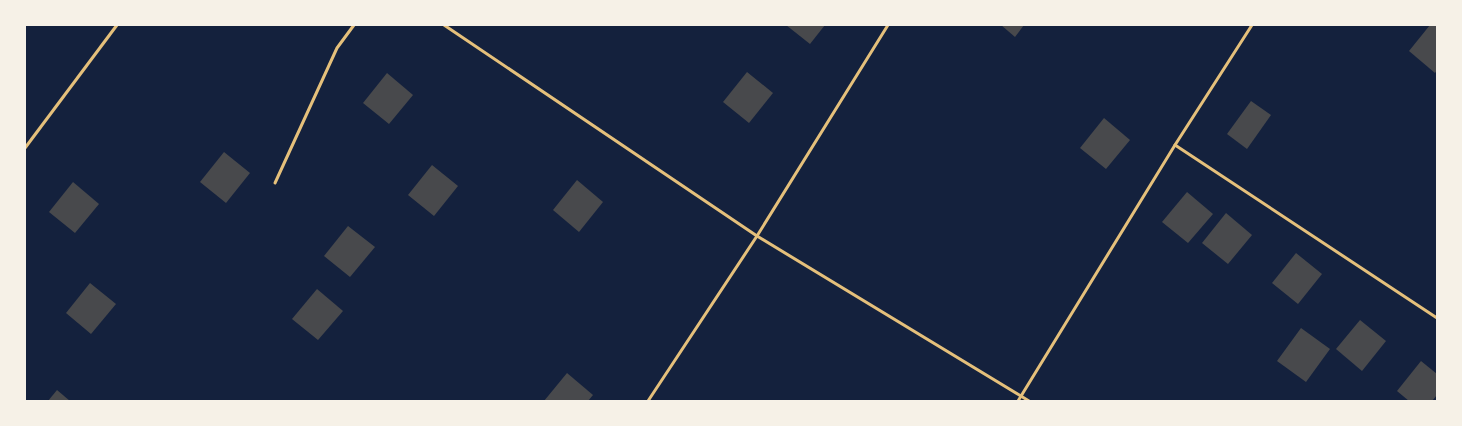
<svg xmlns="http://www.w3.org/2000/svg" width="1462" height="426" font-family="Figtree,sans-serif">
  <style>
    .building { fill: #48494c }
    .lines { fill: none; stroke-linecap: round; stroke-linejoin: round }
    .service { stroke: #e5c07b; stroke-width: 3 }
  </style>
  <rect width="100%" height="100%" fill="#14213d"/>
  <g class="building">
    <path d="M786,25H825L810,44Z"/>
    <path d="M1001,25H1024L1015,37Z"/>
    <path d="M1430,25H1437V70L1435,73L1409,51Z"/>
    <path d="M747,72L773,93L749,123L723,102Z"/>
    <path d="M387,73L413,95L389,124L363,103Z"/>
    <path d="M1251,101L1271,115L1247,149L1227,134Z"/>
    <path d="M1104,118L1130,140L1106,169L1080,148Z"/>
    <path d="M224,152L250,173L226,203L200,182Z"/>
    <path d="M432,165L458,186L434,216L408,195Z"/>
    <path d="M577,180L603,202L579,232L553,210Z"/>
    <path d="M73,182L99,204L75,233L49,212Z"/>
    <path d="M1187,192L1213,214L1188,243L1162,222Z"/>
    <path d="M1226,213L1252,235L1228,264L1202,243Z"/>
    <path d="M348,226L375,247L350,277L324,256Z"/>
    <path d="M1296,253L1322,274L1298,304L1272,283Z"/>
    <path d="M90,283L116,304L91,334L66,313Z"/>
    <path d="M317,289L343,311L318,340L292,319Z"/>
    <path d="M1360,320L1386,341L1362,371L1336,349Z"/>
    <path d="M1301,328L1330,349L1306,382L1277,361Z"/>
    <path d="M1421,361L1437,374V395L1432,401H1409L1397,391Z"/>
    <path d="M567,373L593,395L588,401H544Z"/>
    <path d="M57,390L70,401H48Z"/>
  </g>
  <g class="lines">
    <g class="service">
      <path d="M444,25L757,236L1029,401"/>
      <path d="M1175,145L1437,318"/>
      <path d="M25,148L117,25"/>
      <path d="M275,183L337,48L354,25"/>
      <path d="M648,401L757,236L888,25"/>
      <path d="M1018,401L1175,145L1252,25"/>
    </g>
  </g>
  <rect width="1462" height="426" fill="none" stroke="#f6f1e7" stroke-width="52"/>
</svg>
